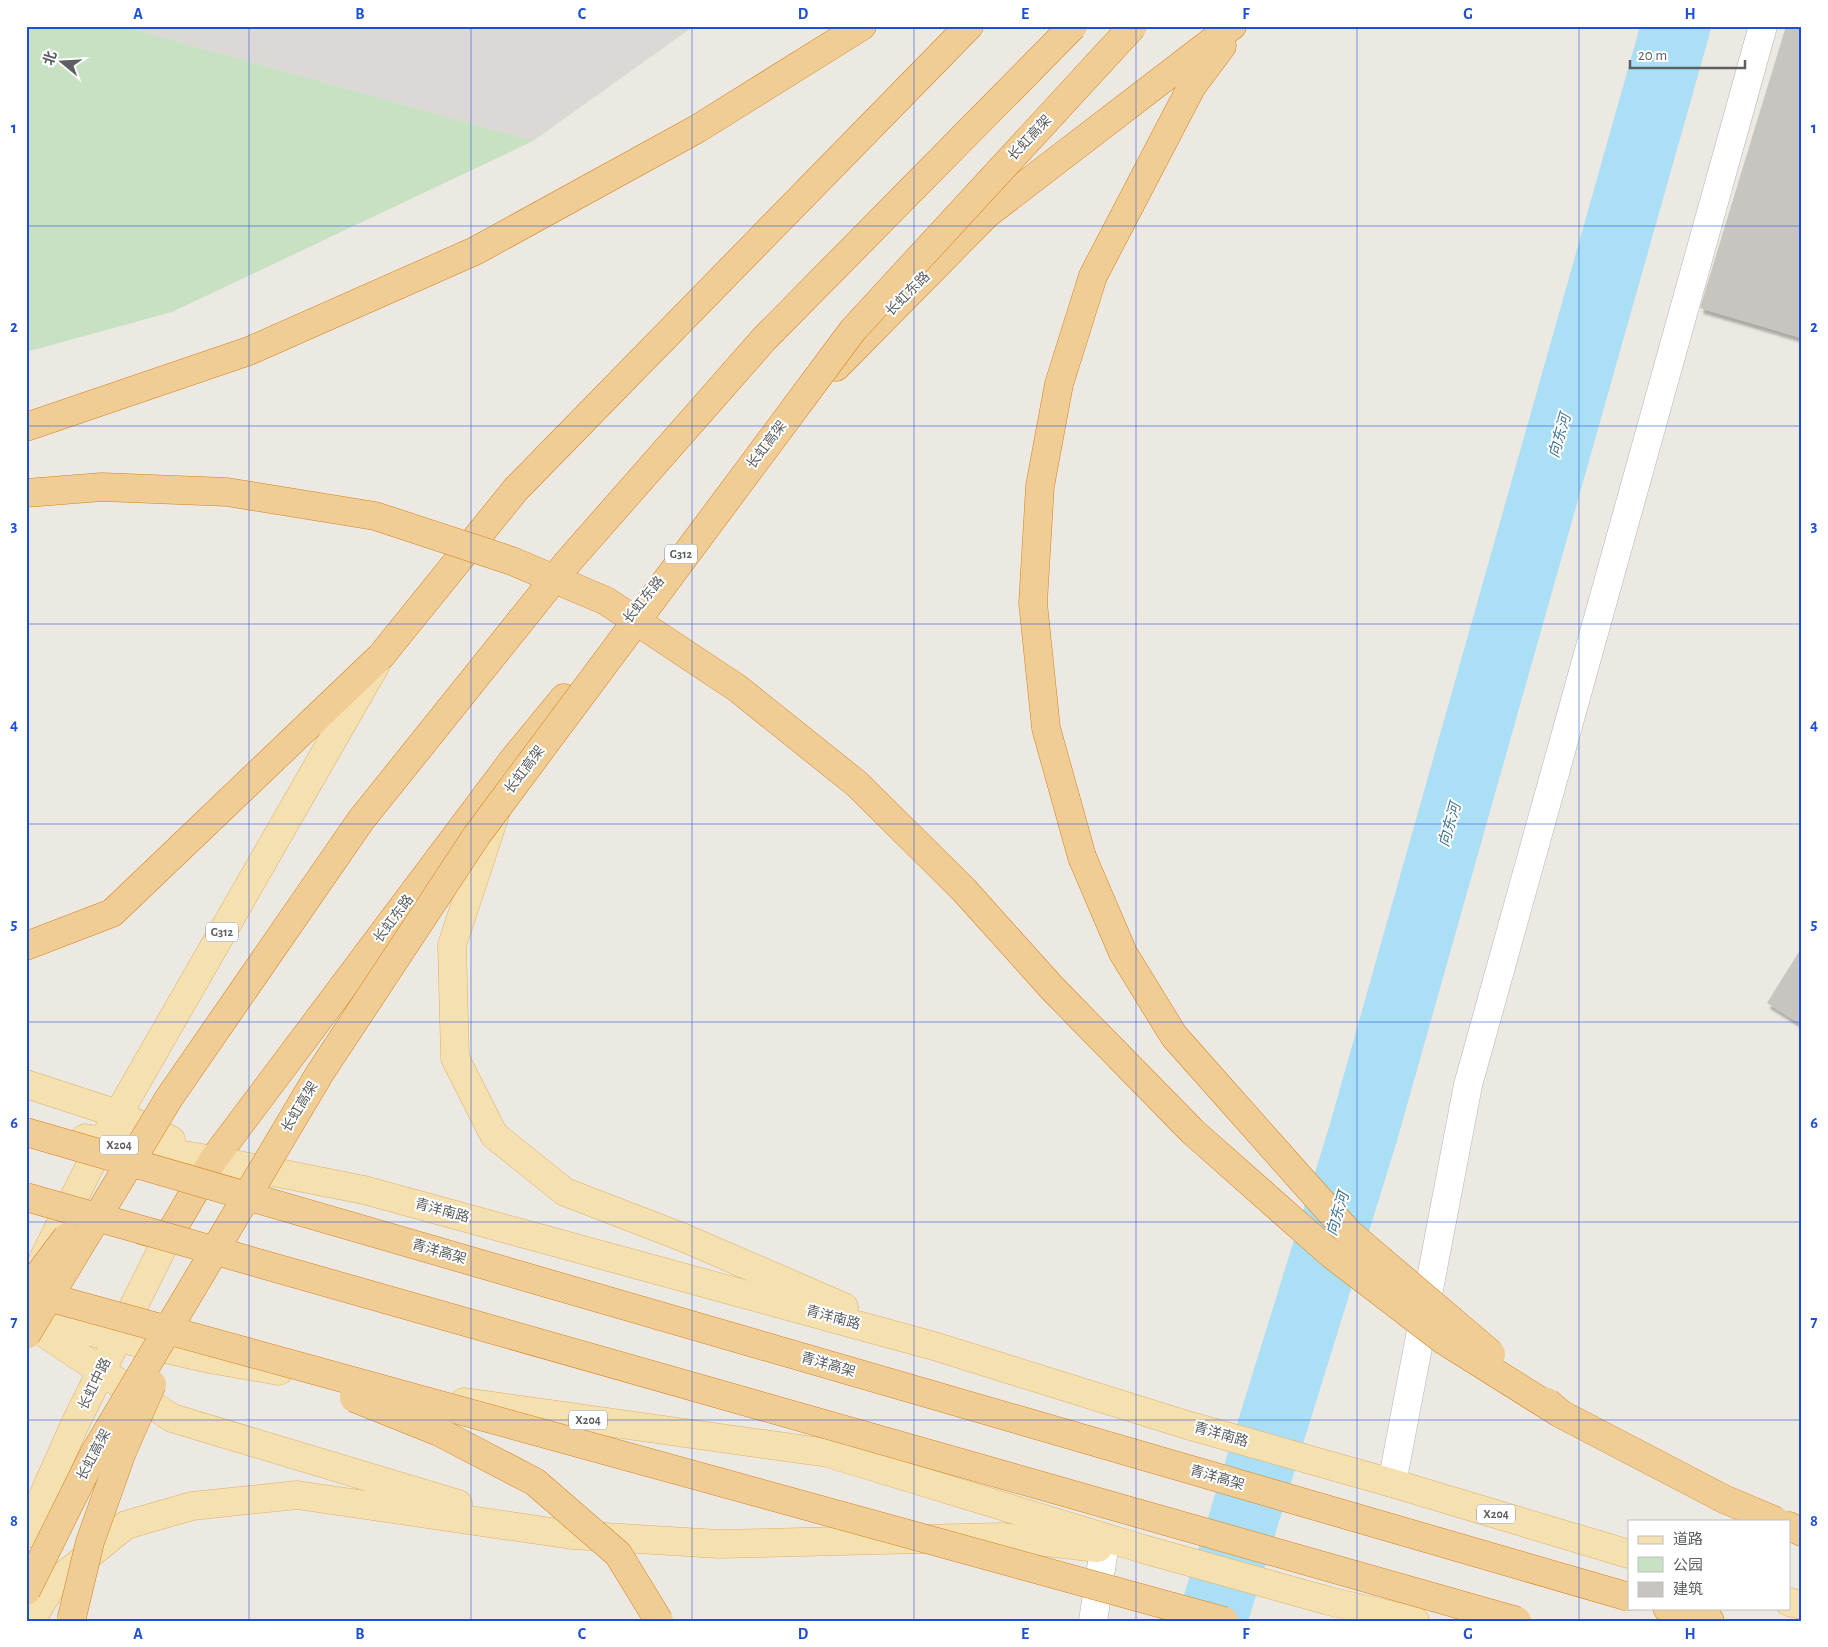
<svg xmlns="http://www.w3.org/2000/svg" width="1828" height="1647" font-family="'Alegreya Sans','Noto Sans SC',sans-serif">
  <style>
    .industrial { fill: #dbd8d5 }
    .green { fill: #c7e1c2 }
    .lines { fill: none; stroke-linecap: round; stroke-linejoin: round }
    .river { stroke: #aadff5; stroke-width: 69 }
    .building { fill: #c8c4c0; filter: url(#shadow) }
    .street-casing { stroke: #b0b4b7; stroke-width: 29 }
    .primary-casing { stroke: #e1ae68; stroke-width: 29 }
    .highway-casing { stroke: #d6801a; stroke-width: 29 }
    .street { stroke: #fff; stroke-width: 28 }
    .primary { stroke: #f5e0af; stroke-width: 28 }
    .highway { stroke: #f1cd96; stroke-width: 28 }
    .highway-bridge-casing { stroke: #d6801a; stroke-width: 29; stroke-linecap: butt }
    .highway-bridge { stroke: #f1cd96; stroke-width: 28 }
    .grid { fill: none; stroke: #1d4ed8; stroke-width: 1; stroke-opacity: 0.55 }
    .labels { text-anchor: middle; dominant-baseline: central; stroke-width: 4; stroke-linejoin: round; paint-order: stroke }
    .shield { fill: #fff; stroke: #8c8f91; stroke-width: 1 }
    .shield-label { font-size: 12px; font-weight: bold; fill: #5b5f62 }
    .street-label { font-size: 14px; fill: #5b5f62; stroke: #fff }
    .water-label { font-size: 15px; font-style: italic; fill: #437794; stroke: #fff }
    .neatline { fill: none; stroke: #1d4ed8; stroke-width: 2 }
    .grid-label { font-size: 16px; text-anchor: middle; font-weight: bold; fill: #1d4ed8 }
  </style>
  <defs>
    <filter id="shadow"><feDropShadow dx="3" dy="5.5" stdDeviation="1" flood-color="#0004"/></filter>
  </defs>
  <rect width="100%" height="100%" fill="#ece9e3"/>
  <path class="industrial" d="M122,26H694L533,141Z"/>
  <path class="green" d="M26,26H122L533,141L172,312L26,352Z"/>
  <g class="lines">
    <path class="river" d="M1212,1621L1363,1134L1676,26"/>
  </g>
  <g class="building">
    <path d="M1786,26H1802V338L1700,308Z"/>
    <path d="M1802,947V1025L1767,1003Z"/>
  </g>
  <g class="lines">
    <defs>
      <g id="street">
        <path d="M1392,1483L1468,1085L1763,26"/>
        <path d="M1093,1621L1104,1549"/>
      </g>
      <g id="primary">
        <path d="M495,815L452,945L455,1058L494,1135L565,1192L682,1237L844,1307"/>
        <path d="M26,1084L118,1114L171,1140"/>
        <path d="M85,1138L213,1160L364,1190L934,1346L1187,1425L1392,1483L1629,1554"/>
        <path d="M43,1259L102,1142L375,666"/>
        <path d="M26,1317L210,1359L279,1371"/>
        <path d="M32,1325L172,1418L458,1504"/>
        <path d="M464,1402L828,1453L1143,1549L1329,1601L1415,1621"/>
        <path d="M26,1534L76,1422L168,1237"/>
        <path d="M1789,1602L1802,1605"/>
        <path d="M31,1621L52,1585L126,1525L192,1506L297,1495L572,1535L719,1544L1001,1537L1098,1548"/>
      </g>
      <g id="highway">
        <path d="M836,367L987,214L1232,26"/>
        <path d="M26,427L249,351L475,251L697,129L862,26"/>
        <path d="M1082,857L1046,728L1033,603L1040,486L1059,384L1093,276L1192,86L1222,46"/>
        <path d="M26,946L112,913L381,656L516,489L969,26"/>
        <path d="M144,1231L168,1237L213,1160L513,760L564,698"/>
        <path d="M1789,1526L1802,1532"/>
        <path d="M1667,1608L1710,1621"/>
      </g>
    </defs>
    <use href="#street" class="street-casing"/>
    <use href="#primary" class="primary-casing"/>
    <use href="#highway" class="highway-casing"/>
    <use href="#street" class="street"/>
    <use href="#primary" class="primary"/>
    <use href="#highway" class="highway"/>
    <defs>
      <g id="highway-bridge">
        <path d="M26,493L102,487L227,492L375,516L512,561L606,601L737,688L857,784L964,890L1052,988L1193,1132L1331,1254L1443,1340L1561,1414"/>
        <path d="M1082,857L1123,953L1174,1036L1349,1233L1491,1354"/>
        <path d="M26,1132L1629,1597"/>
        <path d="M26,1197L1517,1621"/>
        <path d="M26,1291L1224,1621"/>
        <path d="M26,1292L67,1237"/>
        <path d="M26,1335L169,1098L361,820L567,563L764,339L1073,26"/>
        <path d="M354,1398L439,1432L535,1482L618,1554L659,1621"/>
        <path d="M1547,1402L1561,1414L1724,1499L1776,1521"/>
        <path d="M26,1591L95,1452L320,1073L477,835L853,330L1133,26"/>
        <path d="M71,1621L90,1542L122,1452L152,1384"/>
      </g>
    </defs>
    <use href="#highway-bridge" class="highway-bridge-casing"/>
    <use href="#highway-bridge" class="highway-bridge"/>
  </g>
  <path class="grid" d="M249,26V1621M471,26V1621M692,26V1621M914,26V1621M1136,26V1621M1357,26V1621M1579,26V1621M26,226H1802M26,426H1802M26,624H1802M26,824H1802M26,1022H1802M26,1222H1802M26,1420H1802"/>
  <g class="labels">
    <g class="shield">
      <rect x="665" y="544.5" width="32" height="19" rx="4"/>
      <rect x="206" y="922.5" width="32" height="19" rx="4"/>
      <rect x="100" y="1135.5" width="38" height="19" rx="4"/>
      <rect x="569" y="1410.5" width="38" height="19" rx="4"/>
      <rect x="1477" y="1504.5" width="38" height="19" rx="4"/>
    </g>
    <g class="shield-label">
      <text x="681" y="554">G312</text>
      <text x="222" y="932">G312</text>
      <text x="119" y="1145">X204</text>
      <text x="588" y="1420">X204</text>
      <text x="1496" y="1514">X204</text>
    </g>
    <g class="street-label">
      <text transform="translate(1030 138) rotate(-47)">长虹高架</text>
      <text transform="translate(908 294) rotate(-45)">长虹东路</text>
      <text transform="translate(767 445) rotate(-53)">长虹高架</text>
      <text transform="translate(644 600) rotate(-51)">长虹东路</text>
      <text transform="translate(525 770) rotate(-53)">长虹高架</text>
      <text transform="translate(394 919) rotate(-53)">长虹东路</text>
      <text transform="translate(300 1107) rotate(-59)">长虹高架</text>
      <text transform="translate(442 1211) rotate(15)">青洋南路</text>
      <text transform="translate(439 1252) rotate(16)">青洋高架</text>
      <text transform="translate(833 1318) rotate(15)">青洋南路</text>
      <text transform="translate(828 1365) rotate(16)">青洋高架</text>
      <text transform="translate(95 1384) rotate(-64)">长虹中路</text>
      <text transform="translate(1221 1435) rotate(16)">青洋南路</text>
      <text transform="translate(94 1455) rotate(-62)">长虹高架</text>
      <text transform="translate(1217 1478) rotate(16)">青洋高架</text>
    </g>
    <g class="water-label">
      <text transform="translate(1560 436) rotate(-74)">向东河</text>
      <text transform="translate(1450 825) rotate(-74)">向东河</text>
      <text transform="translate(1338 1214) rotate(-73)">向东河</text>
    </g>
  </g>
  <rect width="1828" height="1647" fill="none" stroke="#ffffff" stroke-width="55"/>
  <rect x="1628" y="1520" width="162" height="90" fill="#ffffff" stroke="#bdbfc0"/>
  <rect x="1638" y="1536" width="25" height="8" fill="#f5e0af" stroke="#bdbfc0"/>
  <text x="1673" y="1544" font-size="15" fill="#5b5f62">道路</text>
  <rect x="1638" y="1557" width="25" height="15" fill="#c7e1c2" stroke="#bdbfc0"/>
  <text x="1673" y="1570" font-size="15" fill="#5b5f62">公园</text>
  <rect x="1638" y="1582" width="25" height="15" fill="#c8c4c0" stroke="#bdbfc0"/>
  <text x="1673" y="1594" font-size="15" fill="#5b5f62">建筑</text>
  <g transform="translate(62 62) rotate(288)" stroke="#ffffff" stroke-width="4" paint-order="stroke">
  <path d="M0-4L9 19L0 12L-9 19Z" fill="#5b5f62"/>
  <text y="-8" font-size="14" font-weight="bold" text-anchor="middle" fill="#5b5f62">北</text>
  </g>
  <path d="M1630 60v8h115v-8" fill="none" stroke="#5b5f62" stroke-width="2.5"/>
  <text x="1638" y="60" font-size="15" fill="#5b5f62" stroke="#ffffff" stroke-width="4" paint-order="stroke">20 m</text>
  <rect x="28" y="28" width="1772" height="1592" class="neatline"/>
  <g class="grid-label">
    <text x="138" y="19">A</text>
    <text x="360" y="19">B</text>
    <text x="582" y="19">C</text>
    <text x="803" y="19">D</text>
    <text x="1025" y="19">E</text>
    <text x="1246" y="19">F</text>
    <text x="1468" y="19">G</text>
    <text x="1690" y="19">H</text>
    <text x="14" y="133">1</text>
    <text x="1814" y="133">1</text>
    <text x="14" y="332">2</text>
    <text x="1814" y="332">2</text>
    <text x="14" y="531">3</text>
    <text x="1814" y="531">3</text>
    <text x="14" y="730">4</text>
    <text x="1814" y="730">4</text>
    <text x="14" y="929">5</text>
    <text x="1814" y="929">5</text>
    <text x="14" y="1128">6</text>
    <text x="1814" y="1128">6</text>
    <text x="14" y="1327">7</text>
    <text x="1814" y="1327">7</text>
    <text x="14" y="1526">8</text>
    <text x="1814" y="1526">8</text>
    <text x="138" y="1639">A</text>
    <text x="360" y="1639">B</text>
    <text x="582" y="1639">C</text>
    <text x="803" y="1639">D</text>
    <text x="1025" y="1639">E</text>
    <text x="1246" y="1639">F</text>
    <text x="1468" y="1639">G</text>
    <text x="1690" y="1639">H</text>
  </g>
</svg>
